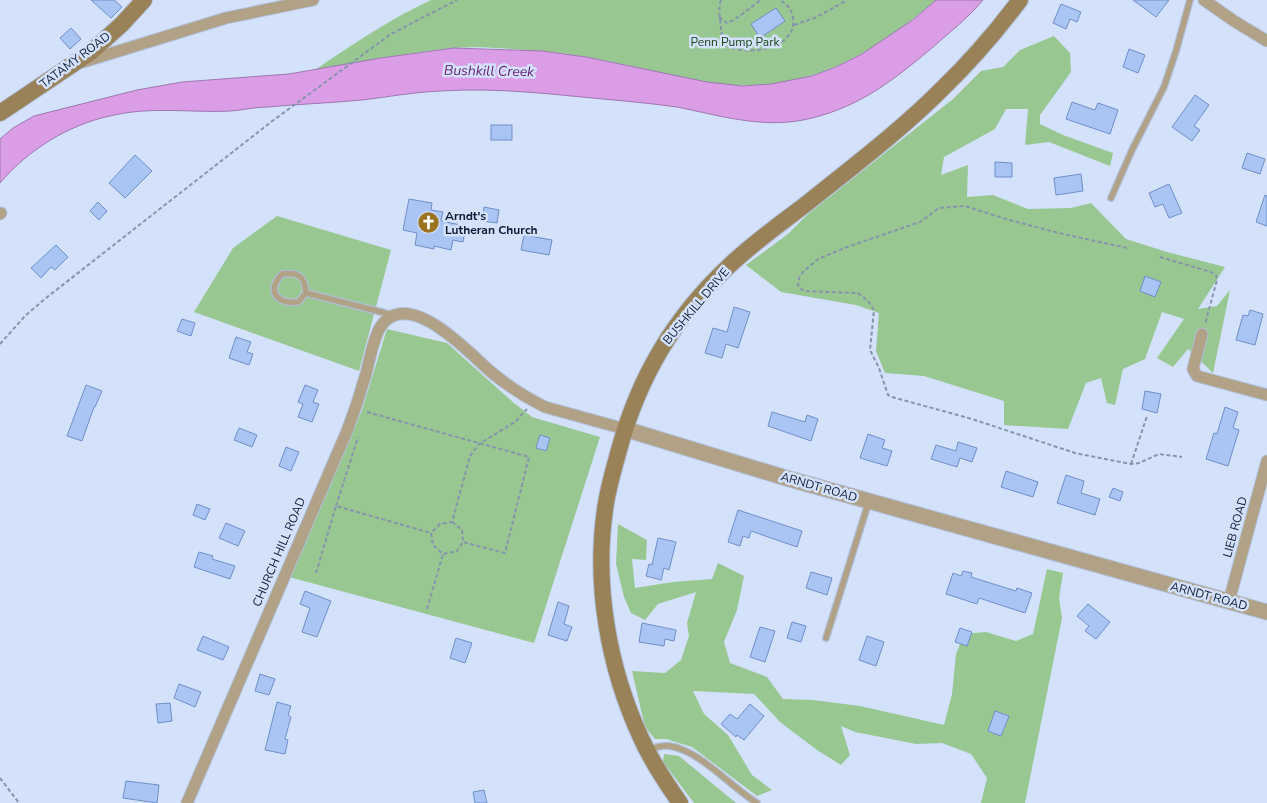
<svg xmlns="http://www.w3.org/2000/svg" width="1267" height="803" font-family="'Nunito Sans',sans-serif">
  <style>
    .green { fill: #98c792 }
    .water { fill: #db9ee6; stroke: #9e77b0 }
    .building { fill: #aac5f3; stroke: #6f8fc9 }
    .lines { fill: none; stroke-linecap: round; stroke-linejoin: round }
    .service-casing { stroke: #b0bed7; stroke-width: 8 }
    .minor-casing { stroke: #b0bed7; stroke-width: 13 }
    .tertiary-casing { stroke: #b0bed7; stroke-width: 17 }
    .secondary-casing { stroke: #b0bed7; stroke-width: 18 }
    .path { stroke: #8694ac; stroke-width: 2; stroke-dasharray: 4 2.5; stroke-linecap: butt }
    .service { stroke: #b1a186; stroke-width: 5.5 }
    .minor { stroke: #b1a186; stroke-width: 11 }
    .tertiary { stroke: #b1a186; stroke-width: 15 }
    .secondary { stroke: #9a8258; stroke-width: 16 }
    .labels { text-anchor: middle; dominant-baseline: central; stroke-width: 5; stroke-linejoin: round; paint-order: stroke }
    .park-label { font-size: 12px; fill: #194413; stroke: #d3e1fb }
    .street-label { font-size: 12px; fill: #0f1c32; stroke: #d3e1fb }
    .poi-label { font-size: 12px; font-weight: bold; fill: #0f1c32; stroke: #d3e1fb; text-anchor: start }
    .water-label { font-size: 14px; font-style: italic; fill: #692076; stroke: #d3e1fb }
  </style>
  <rect width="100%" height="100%" fill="#d3e1fb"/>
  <g class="green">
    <path d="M431,0H936C867,59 800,97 706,82C651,72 596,55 539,51C512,49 480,46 453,48C406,53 360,62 315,70C353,44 390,19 431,0Z"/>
    <path d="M1054,36L1070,53L1071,72L1040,115V124L1063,135L1113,153L1110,166L1049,142L1025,145L1028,109H1006L995,129L944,157L941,175L968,165L967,197L993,195L1028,209L1071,208L1091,203L1126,239L1167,252L1225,267L1198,309L1217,306L1230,290L1213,373L1188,349L1173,367L1157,358L1184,319L1162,312L1145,359L1123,369L1115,405L1107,403L1101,378L1086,383L1068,429L1004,425V401L924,376L885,373L876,351L879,313L856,305L781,292L746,265L788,234L808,214L953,99L981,71L1003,67L1020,50Z"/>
    <path d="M277,216L391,250L359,371L194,312L233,248Z"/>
    <path d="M387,329L447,343L514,403L532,417L600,437L534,643L289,577L362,410Z"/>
    <path d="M618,524L647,540L646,560L632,559L635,588L673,582L712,579L718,563L744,576L737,610L724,642L730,663L767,677L783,699L813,700L860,706L944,725L952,694L956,654L964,634L986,632L1016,641L1033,634L1047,569L1063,573L1059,598L1062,618L1025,803H981L987,778L971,754L942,743L916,744L855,732L841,726L850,755L841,765L817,750L780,722L754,694L693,691L704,714L728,735L752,775L772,790L757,796L692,747L666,739H655L645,727L632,671L665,673L681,660L689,636L687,623L696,592L658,604L645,620L631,613L624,597L616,564Z"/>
    <path d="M664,754L679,756L736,803H694L663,762Z"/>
  </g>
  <path class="water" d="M936,0H983C968,18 950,32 933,47C895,79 861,106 812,118C766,130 722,116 677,107C656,104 635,102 614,100C557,95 498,87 441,91C414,92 388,97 362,100C331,103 299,104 268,107C255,107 243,110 231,111C191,113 150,106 110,116C68,125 28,150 0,183V139L13,128L34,116L137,90L182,82L289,74L381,58L454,48L542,51L586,57L707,82L743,86L771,84L812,76L836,67L862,54L914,19Z"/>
  <g class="building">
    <path d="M91,0H114L122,7L111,18Z"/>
    <path d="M1133,0H1169L1156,17Z"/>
    <path d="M1061,4L1081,12L1077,22L1070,19L1066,29L1053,23Z"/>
    <path d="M776,8L785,21L760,38L751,24Z"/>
    <path d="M71,28L81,39L70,49L60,38Z"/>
    <path d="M1129,49L1145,55L1138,73L1123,67Z"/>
    <path d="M1195,95L1209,105L1194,126L1200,130L1192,141L1172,127Z"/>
    <path d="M1072,102L1095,110L1098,103L1118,110L1110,134L1066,119Z"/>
    <rect x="491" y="125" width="21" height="15"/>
    <path d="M1247,153L1265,159L1260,174L1242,168Z"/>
    <path d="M135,155L152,171L125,198L109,183Z"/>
    <path d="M995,162L1012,163V177H995Z"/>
    <path d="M1081,174L1083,191L1056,195L1054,178Z"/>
    <path d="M1169,184L1182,213L1169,218L1163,204L1155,207L1149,193Z"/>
    <path d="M1265,195L1267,196V226L1256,222Z"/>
    <path d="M409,199L432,203L431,210L443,212L441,221L466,226L463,242L453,240L451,250L434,246V249L415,245L417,233L403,230Z"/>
    <path d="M98,202L107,211L99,220L90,211Z"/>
    <path d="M484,207L499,210L497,223L482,221Z"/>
    <path d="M524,235L552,240L549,255L521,250Z"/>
    <path d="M56,245L68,257L55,270L51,267L41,278L31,268Z"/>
    <path d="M1145,276L1161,282L1155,297L1140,291Z"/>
    <path d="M734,307L750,312L738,348L726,344L722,358L705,353L713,328L727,332Z"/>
    <path d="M1250,310L1263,314L1255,345L1236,340L1243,315L1248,316Z"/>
    <path d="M182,319L195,323L191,336L177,331Z"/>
    <path d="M236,337L251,342L247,352L253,354L249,365L229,358Z"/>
    <path d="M86,385L102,391L95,407H94L82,441L67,436Z"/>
    <path d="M305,385L318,390L313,402L319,404L312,422L298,417L303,404L298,402Z"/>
    <path d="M1145,391L1161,394L1157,413L1142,409Z"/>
    <path d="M1225,407L1238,412L1233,428L1239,430L1228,466L1206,459L1214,433L1217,434Z"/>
    <path d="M772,412L805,422L807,415L818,419L811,441L768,426Z"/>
    <path d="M239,428L257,435L252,447L234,440Z"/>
    <path d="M868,434L885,440L882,448L892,451L887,466L860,458Z"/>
    <path d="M540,435L550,438L546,451L536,448Z"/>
    <path d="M958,442L977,448L972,462L960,458L957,467L931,459L936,445L956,451Z"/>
    <path d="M286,447L299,452L291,471L279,466Z"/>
    <path d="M1006,471L1038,482L1033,497L1001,487Z"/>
    <path d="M1066,475L1084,481L1081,493L1100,499L1095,515L1057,503Z"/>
    <path d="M1113,488L1123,492L1120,501L1109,497Z"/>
    <path d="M197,504L210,509L205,520L193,515Z"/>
    <path d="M738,510L802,531L797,547L751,531L749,538L743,536L740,546L728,542Z"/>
    <path d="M226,523L245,531L238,546L219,538Z"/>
    <path d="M658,538L676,542L669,570L664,568L661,580L646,576L649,564L652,565Z"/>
    <path d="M199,552L213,556L212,559L235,566L230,579L194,567Z"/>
    <path d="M963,571L972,573L971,577L1016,591L1017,588L1032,593L1025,613L979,598L977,604L946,594L953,573L961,576Z"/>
    <path d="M811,572L832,578L827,595L806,588Z"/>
    <path d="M305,591L331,601L317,637L302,632L310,608L300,604Z"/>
    <path d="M558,602L569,606L564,624L572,627L567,641L548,635Z"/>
    <path d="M1088,604L1110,622L1096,639L1085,631L1089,626L1077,616Z"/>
    <path d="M792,622L806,626L801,642L787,638Z"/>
    <path d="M642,623L676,630L674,641L665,639L664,646L639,642Z"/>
    <path d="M760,627L775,631L765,662L750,657Z"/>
    <path d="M960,628L972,632L967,646L955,642Z"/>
    <path d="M203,636L229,647L223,660L197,650Z"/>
    <path d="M867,636L884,642L876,666L859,660Z"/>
    <path d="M456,638L472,643L465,663L450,658Z"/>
    <path d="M260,674L275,679L269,695L255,691Z"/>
    <path d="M179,684L201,692L195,707L174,698Z"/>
    <path d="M277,702L291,706L288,715L291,717L285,739L288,740L285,754L265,750Z"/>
    <path d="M170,703L172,721L158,723L156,704Z"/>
    <path d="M750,704L764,716L744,740L737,735L736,737L721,724L730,714L737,719Z"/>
    <path d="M995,711L1009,716L1001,736L988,731Z"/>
    <path d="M126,781L159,785L157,803L123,798Z"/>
    <path d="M484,790L487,803H475L473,792Z"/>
  </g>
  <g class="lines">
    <defs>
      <g id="service">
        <path d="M1111,198L1132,150L1164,87L1176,51L1190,0"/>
        <path d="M306,293L298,302C277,304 266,292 282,274C298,272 305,276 306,293L393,315"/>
        <path d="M826,638L869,501"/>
        <path d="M649,749C655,748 662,745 669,746C698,749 731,787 757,803"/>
      </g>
      <g id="minor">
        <path d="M1204,0L1234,21L1267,41"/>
        <path d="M83,62L226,18L313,0"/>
        <path d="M0,214L1,213"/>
        <path d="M1202,334L1193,369L1197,376L1267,395"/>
        <path d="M1229,601L1267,461"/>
        <path d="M187,803L347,431C354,413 360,395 365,377C370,361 372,340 381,326C409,286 470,354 491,372C508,386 525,397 545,407L625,429"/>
      </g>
      <path id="tertiary" d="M625,429L786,478L1267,612"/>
      <g id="secondary">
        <path d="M0,113L91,52L122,24L144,0"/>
        <path d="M680,803C666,783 652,762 642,740C608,668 593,582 606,503C609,485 614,468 619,450C638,379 675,316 729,266C754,242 783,222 810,201C855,165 901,130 942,89C971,61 996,32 1020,0"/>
      </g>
    </defs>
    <use href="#service" class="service-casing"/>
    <use href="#minor" class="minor-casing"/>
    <use href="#tertiary" class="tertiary-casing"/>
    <use href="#secondary" class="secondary-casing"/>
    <g class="path">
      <path d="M721,0C718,8 720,18 721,27C721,33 723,41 727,45C731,49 736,49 742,50C762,53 797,44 793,18C792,10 787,4 780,0"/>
      <path d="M719,17L727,23C738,19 750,7 761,0"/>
      <path d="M794,25L817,17L847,0"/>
      <path d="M1127,248L1063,234L1009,220L965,206L939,208L920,222L847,247L818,259L803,272L799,278L798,286L804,291L858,293L868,301L874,310L870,350L879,368L888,395L892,397L972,419L1075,453L1131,464L1139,463L1159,454L1182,457"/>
      <path d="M1160,257L1211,272L1216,275L1217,280L1205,324"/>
      <path d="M0,344L25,316L46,298L271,122L391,34L457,0"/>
      <path d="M367,412L529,457L505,553L463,542"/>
      <path d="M1131,464L1147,416"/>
      <path d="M336,506L358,437"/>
      <path d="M452,522L462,530L463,542L457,551L443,554L433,545L431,533L440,524L452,522L470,456L479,444L515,422L527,409"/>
      <path d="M316,573L336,506L431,533"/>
      <path d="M427,609L443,554"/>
      <path d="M0,778L19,803"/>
    </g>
    <use href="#service" class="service"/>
    <use href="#minor" class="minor"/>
    <use href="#tertiary" class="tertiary"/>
    <use href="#secondary" class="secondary"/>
  </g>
  <defs>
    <symbol id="church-disc" viewBox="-11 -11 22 22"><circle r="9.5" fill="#9c7421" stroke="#d3e1fb"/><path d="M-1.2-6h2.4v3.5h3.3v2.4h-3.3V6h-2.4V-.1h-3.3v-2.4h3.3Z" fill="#fff"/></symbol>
  </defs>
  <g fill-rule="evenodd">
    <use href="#church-disc" x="416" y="210" width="25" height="25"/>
  </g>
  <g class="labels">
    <g class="park-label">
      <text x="735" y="42">Penn Pump Park</text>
    </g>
    <g class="street-label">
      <text transform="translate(75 60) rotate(-37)">TATAMY ROAD</text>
      <text transform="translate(696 306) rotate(-50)">BUSHKILL DRIVE</text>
      <text transform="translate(819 487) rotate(16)">ARNDT ROAD</text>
      <text transform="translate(1235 527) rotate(-75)">LIEB ROAD</text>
      <text transform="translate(279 552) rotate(-67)">CHURCH HILL ROAD</text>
      <text transform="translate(1209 596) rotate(15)">ARNDT ROAD</text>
    </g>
    <g class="poi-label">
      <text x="445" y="216">Arndt's<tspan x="445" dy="14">Lutheran Church</tspan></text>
    </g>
    <g class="water-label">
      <text transform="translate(489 71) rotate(1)">Bushkill Creek</text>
    </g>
  </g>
</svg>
